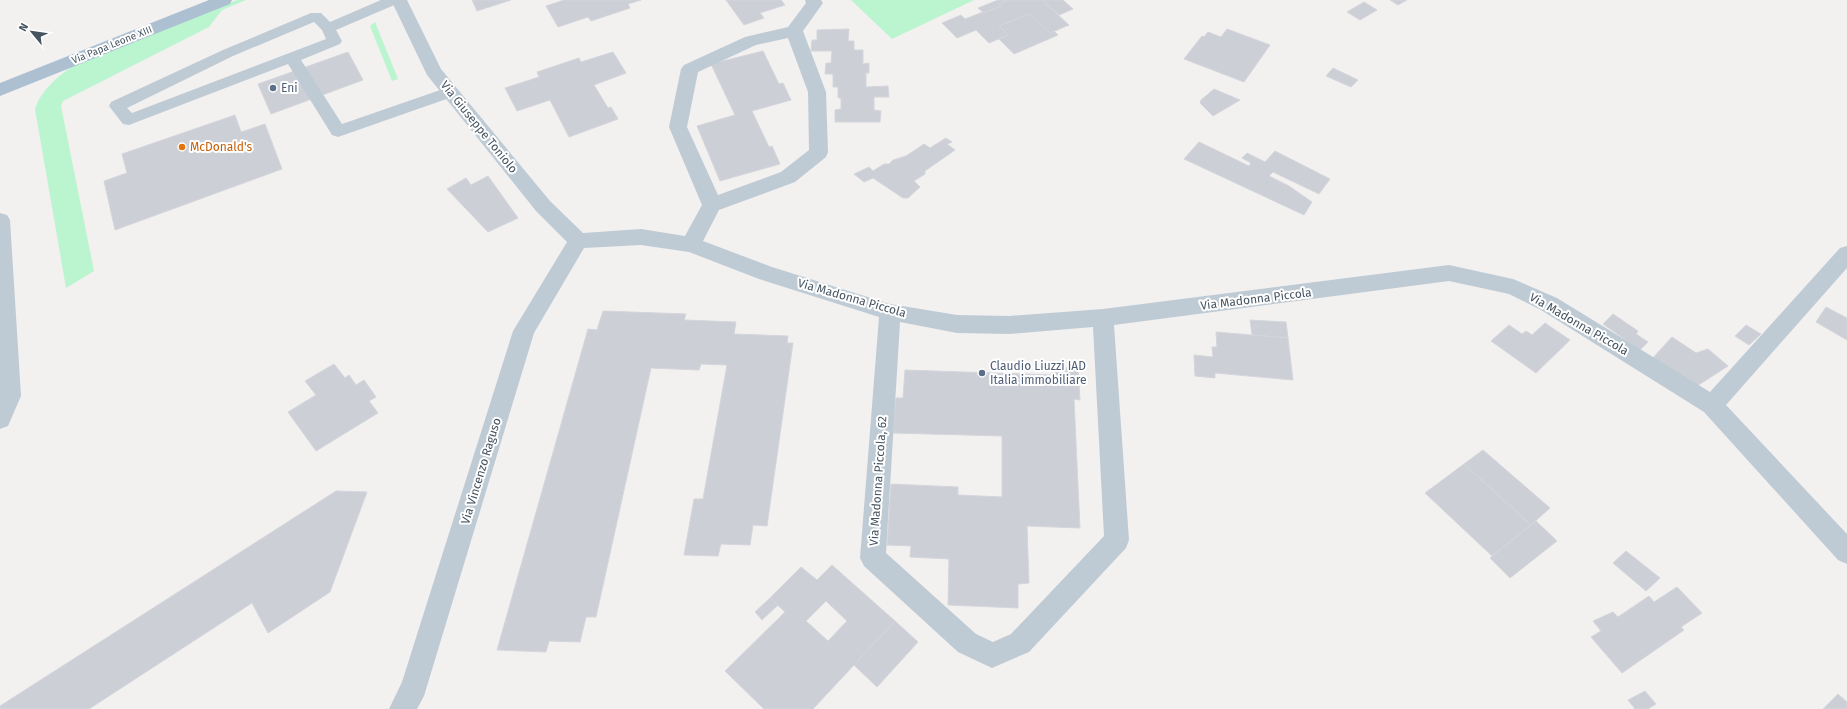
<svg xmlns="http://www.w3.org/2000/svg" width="1847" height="709" font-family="'Fira Sans',sans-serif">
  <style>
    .green { fill: #baf5d0 }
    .building { fill: #cccfd6; stroke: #d4d6dc; fill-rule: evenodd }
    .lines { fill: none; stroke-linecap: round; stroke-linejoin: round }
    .lane { fill: #bfcbd4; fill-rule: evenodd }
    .street { fill: #bfcbd4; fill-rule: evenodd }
    .primary { fill: #adc0d2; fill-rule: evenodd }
    .service-dot { fill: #5c6f8a; stroke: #fff; stroke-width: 1.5 }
    .food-dot { fill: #e8710a; stroke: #fff; stroke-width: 1.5 }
    .labels { text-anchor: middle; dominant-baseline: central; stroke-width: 4; stroke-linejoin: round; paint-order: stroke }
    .far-street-label { font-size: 10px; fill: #465460; stroke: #fff }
    .service-label { font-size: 12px; fill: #4e5e75; stroke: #fff; text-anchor: start }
    .street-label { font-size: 12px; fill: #465460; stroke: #fff }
    .food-label { font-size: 12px; fill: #c56008; stroke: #fff; text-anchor: start }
  </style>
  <rect width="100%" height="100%" fill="#f3f0f0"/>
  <g class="green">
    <path d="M237,0H246L222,10L209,27L63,101L61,106L94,271L66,288L35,109C41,90 59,75 75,65Z"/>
    <path d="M851,0H974L892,39Z"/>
    <path d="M375,22L398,79L392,81L370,26Z"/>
  </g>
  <g class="building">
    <path d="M472,0H511L477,11Z"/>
    <path d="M564,0H641L628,4L630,8L591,21L588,17L558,27L546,6Z"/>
    <path d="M726,0H781L785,5L760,13L764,18L744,25Z"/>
    <path d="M998,0H1009L999,4L1001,6L984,13L978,8Z"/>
    <path d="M1009,0H1042L1069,25L1050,33L1029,14L999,26L1008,35L989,43L976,30L957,38L942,23L961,15L965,19L983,12L984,13L1001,6L999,4Z"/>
    <path d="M1042,0H1063L1073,9L1059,15Z"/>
    <path d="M1390,0H1407L1398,5Z"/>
    <path d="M1364,2L1377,10L1360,20L1347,12Z"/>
    <path d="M1029,14L1050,33L1054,31L1058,35L1014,54L999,39L1008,35L999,26Z"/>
    <path d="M849,29L848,41H854V50H863V64L869,63V73H866V87L888,86L889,97H874V110L881,111L880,122H835V110L841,109V98H838V87H833V74H825L826,63H831L832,51H811L812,40H817V30Z"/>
    <path d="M1227,29L1270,45L1244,82L1184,59L1202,36L1204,37L1208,32L1221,37Z"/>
    <path d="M763,51L779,84L783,83L791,100L752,111L769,147L772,146L780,164L720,181L697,126L735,115L711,64Z"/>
    <path d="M348,52L363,80L271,114L258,84Z"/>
    <path d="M613,52L626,73L594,85L608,108L611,107L618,119L569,137L550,100L517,111L505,88L539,77L537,72L579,58L581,62Z"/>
    <path d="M1333,68L1358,80L1351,87L1326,76Z"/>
    <path d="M1214,89L1240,100L1213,116L1200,103L1201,100Z"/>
    <path d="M235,115L241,132L265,124L282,169L115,230L104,181L127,173L122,154Z"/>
    <path d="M946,138L952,142L947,144L955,150L925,171V174L914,181L920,187L908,198H903L873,178L864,182L854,174L869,167L873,171L884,164H889L893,160L906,156L924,144L930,148Z"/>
    <path d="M1199,142L1249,166L1251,163L1242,158L1247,153L1265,162L1275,151L1330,179L1319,194L1273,172L1269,176L1289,186L1312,202L1304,215L1184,159Z"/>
    <path d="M488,176L518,218L488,232L447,189L466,178L471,185Z"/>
    <path d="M1826,307L1847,318V340L1816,322Z"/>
    <path d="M603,311L686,314L684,320L736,322L734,334L788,336L787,343H793L767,526L753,525L750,545L721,544L718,556L684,555L694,499H703L727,365L701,364L699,370L651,368L596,617H586L580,642L549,641L546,652L497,650L588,329L597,330Z"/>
    <path d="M1613,314L1638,331L1636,334L1648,342L1640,350L1603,324Z"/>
    <path d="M1250,320L1286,322L1288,338L1252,335Z"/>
    <path d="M1545,323L1570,340L1536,373L1491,341L1509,325L1522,334L1526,331L1532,335Z"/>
    <path d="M1746,325L1761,334L1749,345L1735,336Z"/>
    <path d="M1216,332L1288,338L1293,380L1215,373V378L1195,376L1194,355L1213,357L1212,347H1217Z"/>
    <path d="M1672,337L1696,353L1708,349L1728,366L1697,386L1651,360Z"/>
    <path d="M334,364L345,378L349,375L356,385L364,380L376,397L369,401L378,413L316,451L288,412L316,395L305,381Z"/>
    <path d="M1052,367L1078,368L1080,400L1074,399L1080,528L1027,526L1029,583L1018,584V608L948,605L949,559L910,557L911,546L887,545L891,484L958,487V495L1002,497V436L893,433L896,398H903L905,370L1052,375Z"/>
    <path d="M1483,450L1550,508L1531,525L1464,464Z"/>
    <path d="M1464,464L1531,525L1492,556L1425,493Z"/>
    <path d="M336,491L367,492L330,592L268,633L252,603L89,709H0V706Z"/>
    <path d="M1536,521L1557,541L1510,578L1490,558Z"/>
    <path d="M1626,551L1660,578L1646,591L1613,563Z"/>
    <path d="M832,565L895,621L813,709H764L725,671L785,612L770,598L801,567L817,580ZM826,601L847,621L828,641L806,621Z"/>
    <path d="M1677,587L1702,613L1681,627L1684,630L1622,673L1591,637L1601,631L1593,621L1613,612L1618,617L1649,596L1654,602Z"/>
    <path d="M770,598L778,605L762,620L755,612Z"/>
    <path d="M895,621L918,642L877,687L854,665Z"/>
    <path d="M1645,691L1656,704L1648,709H1635L1628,700Z"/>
    <path d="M1838,694L1847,702V709H1823Z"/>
  </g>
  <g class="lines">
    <path class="lane" d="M381,0H401L399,3L336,30L342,41L340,44L301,60L342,124L449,87L455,88L457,92L455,96L338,137L332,135L288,64L129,125L123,124L109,106L111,102L223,50L311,13H321L330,22ZM314,22L322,30L326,39L132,113L127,108L233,56Z"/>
    <g class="street">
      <path d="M391,0H407L441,69L550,201L583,233L641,229L685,236L702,205L669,127L681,69L684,65L745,37L788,27L806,3L805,0H821L823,3L803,31L826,92L828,152L826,157L795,182L719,210L703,241L772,267L890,304L957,315L1009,316L1103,309L1449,265L1513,279L1557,298L1710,392L1840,248L1847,246V268L1726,405L1847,534V564L1838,560L1704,412L1541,310L1509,294L1449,281L1114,325L1129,540L1126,548L1029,652L992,668L958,652L864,566L860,558L879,317L759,279L689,252L641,245L584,248L534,333L424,696L417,709H389L402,682L513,331L567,242L536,211L427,75ZM788,38L808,92L809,150L781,172L718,195L687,127L698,72L756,45ZM900,322L957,333L1009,334L1093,327L1104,536L1011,634L993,642L976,634L886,553Z"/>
      <path d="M0,213L7,215L10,220L21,396L8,426L0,429Z"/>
    </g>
    <path class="primary" d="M209,0H232L230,4L0,96V83Z"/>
  </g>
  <g class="service-dot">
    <circle cx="273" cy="88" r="4"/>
    <circle cx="982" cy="373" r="4"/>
  </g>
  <circle class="food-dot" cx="182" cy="147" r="4"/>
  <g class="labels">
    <g class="far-street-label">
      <text transform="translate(112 45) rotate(-22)">Via Papa Leone XIII</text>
    </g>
    <g class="service-label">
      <text x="281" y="88">Eni</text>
      <text x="990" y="366">Claudio Liuzzi IAD<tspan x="990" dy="14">Italia immobiliare</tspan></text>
    </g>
    <g class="street-label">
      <text transform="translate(479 127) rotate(51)">Via Giuseppe Toniolo</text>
      <text transform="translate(852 298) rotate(16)">Via Madonna Piccola</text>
      <text transform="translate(1256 299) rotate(-7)">Via Madonna Piccola</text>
      <text transform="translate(1579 324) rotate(30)">Via Madonna Piccola</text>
      <text transform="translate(481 471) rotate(-73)">Via Vincenzo Raguso</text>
      <text transform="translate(878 481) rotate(-86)">Via Madonna Piccola, 62</text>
    </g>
    <g class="food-label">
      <text x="190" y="147">McDonald's</text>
    </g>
  </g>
  <g transform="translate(32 32) rotate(299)" stroke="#ffffff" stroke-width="3" paint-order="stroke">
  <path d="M0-3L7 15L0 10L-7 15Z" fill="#465460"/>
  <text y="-6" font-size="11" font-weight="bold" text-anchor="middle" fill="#465460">N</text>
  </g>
</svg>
